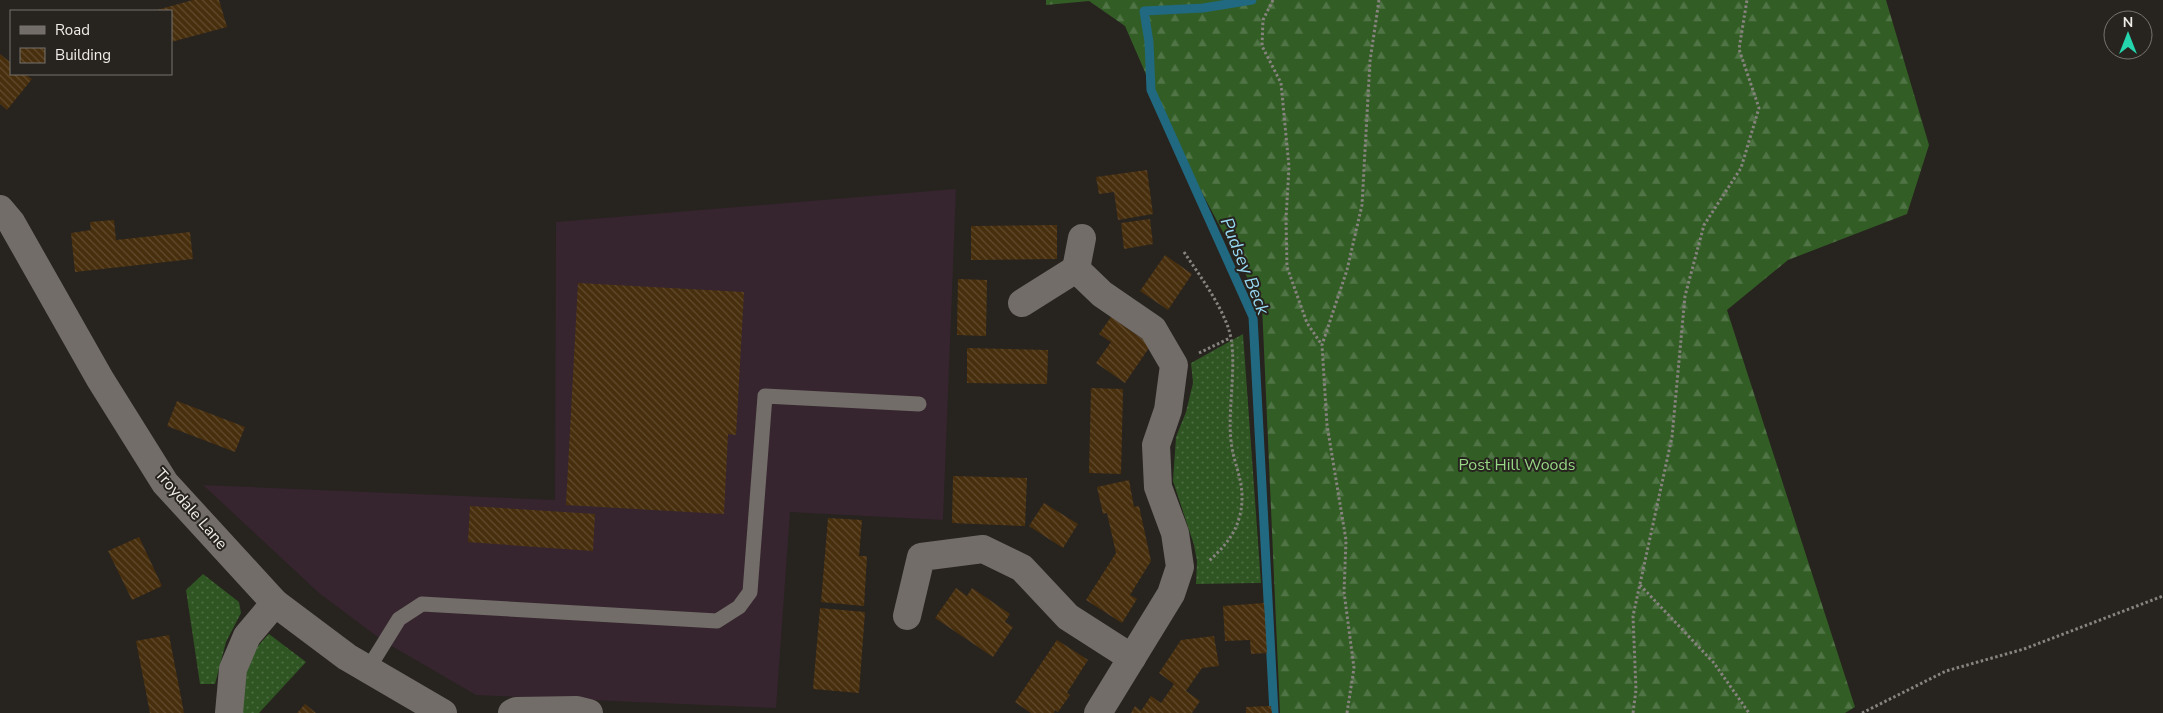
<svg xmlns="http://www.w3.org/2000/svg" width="2163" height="713" font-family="'Nunito Sans',sans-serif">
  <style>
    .industrial { fill: #36252f }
    .grass { fill: url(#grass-dots) }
    .forest { fill: url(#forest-firs) }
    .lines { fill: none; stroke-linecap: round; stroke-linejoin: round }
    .stream { stroke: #216981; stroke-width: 9 }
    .building { fill: url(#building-back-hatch) }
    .path { stroke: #87837f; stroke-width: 3; stroke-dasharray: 2.5 2.5; stroke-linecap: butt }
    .lane { stroke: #726d68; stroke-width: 15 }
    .street { stroke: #726d68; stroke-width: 28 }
    .labels { text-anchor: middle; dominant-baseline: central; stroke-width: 4; stroke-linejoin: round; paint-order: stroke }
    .park-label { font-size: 16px; fill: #96d684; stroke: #27231e }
    .street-label { font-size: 16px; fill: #efece9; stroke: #27231e }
    .water-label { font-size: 18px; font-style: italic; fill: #97daf4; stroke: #27231e }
  </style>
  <defs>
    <pattern id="grass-dots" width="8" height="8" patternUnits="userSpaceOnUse" patternTransform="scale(1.25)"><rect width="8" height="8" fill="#2e5522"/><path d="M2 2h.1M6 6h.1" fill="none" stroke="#4d6e42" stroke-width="1.8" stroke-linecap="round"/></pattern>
    <pattern id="forest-firs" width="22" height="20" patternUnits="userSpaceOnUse" patternTransform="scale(1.25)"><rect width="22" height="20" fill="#325d25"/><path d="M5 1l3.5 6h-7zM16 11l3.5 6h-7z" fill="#507445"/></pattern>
    <pattern id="building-back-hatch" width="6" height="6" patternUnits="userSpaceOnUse" patternTransform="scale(1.25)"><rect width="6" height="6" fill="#472e0d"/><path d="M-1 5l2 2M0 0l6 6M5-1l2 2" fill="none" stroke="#624c30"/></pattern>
  </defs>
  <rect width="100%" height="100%" fill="#27231e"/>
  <path class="industrial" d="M956,189L943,520L790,512L776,708L476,695L383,641L319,593L203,485L555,500L556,222Z"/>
  <g class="grass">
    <path d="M1243,334L1261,583L1196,584L1197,561L1194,545L1173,481L1176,437L1186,412L1193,383L1191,363Z"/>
    <path d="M203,574L239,602L241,613L226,642L215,684H200L186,590Z"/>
    <path d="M269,634L306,662L259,713H241C242,682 244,657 269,634Z"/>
  </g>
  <path class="forest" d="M1046,0H1886L1929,145L1907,214L1788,260L1727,310L1855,707L1845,713H1280L1262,305L1178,148L1125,26L1089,1L1046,5Z"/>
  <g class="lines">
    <path class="stream" d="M1252,0L1203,8L1144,11L1149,42L1151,90L1253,317L1274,713"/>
  </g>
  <g class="building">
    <path d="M193,0H219L227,27L171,42V11H153Z"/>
    <path d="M0,54L11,63V74H25L32,79L7,110L0,104Z"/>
    <path d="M1147,170L1153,214L1118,220L1114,192L1099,194L1096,177Z"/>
    <path d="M1150,219L1153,244L1124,249L1121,223Z"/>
    <path d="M114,220L116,240L190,232L193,259L75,272L71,233L91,230L90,222Z"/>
    <path d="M1057,225V259L971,260V226Z"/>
    <path d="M1165,255L1192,274L1168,310L1140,291Z"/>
    <path d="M958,279L987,280L986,336L957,335Z"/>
    <path d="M578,283L744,292L736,435L728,434L724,514L566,505Z"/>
    <path d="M1111,317L1151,345L1125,383L1096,363L1111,342L1099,334Z"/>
    <path d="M967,348L1048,350L1047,384L967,383Z"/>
    <path d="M1091,388L1123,389L1121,474L1089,473Z"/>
    <path d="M177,401L245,427L235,452L167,426Z"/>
    <path d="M953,476L1027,478L1025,526L952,523Z"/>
    <path d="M1129,480L1134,507L1139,506L1151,561L1130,595L1137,599L1122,623L1086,600L1116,553L1107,513L1103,514L1097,487Z"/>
    <path d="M1044,503L1078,524L1063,548L1029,526Z"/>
    <path d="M470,506L595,514L593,551L468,542Z"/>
    <path d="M828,518L862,520L859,556H867L864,606L821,602Z"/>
    <path d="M139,537L162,586L132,600L108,551Z"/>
    <path d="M956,588L967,596L972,588L1010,614L1005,622L1013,627L993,657L935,618Z"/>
    <path d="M1264,603L1267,653L1251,654L1250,640L1225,641L1223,606Z"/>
    <path d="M820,608L865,612L859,693L813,689Z"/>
    <path d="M169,635L184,713H150L136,641Z"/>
    <path d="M1214,636L1219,666L1202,668L1186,691L1200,701L1192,713H1131L1135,706L1141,711L1151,696L1161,703L1174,684L1159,673L1181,640Z"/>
    <path d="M1057,640L1088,660L1067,693L1070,695L1058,712L1055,710L1054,713H1031L1015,702Z"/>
    <path d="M305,704L316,713H297Z"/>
    <path d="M1271,706L1272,713H1246V707Z"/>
  </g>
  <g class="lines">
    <g class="path">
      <path d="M1273,0L1263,20L1262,46L1281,83L1289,167L1286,219L1287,267L1307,323L1322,345"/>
      <path d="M1184,252C1200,276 1218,300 1228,327C1239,357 1227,407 1231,441C1234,468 1247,484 1240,515C1235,535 1224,547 1209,561"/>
      <path d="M1199,353L1230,338"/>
      <path d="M1640,585L1714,663L1749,713"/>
      <path d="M1347,713L1354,668L1344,592L1346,540L1327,425L1322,345L1347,270L1362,205L1370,61L1379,0"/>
      <path d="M1633,713L1636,690L1633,616L1672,437L1685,296L1704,225L1741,168L1759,108L1739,49L1747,0"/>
      <path d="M1862,713L1946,671L2024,649L2163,596"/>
    </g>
    <path class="lane" d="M368,669L399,619L422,604L717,621L739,607L750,592L765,396L919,404"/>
    <g class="street">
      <path d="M0,209L11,222L100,379L165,483L275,603L347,657L443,713"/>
      <path d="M1076,269L1082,238"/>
      <path d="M1022,303L1076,269L1102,294L1153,329L1174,365L1168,410L1156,445L1158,487L1175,533L1180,567L1171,594L1098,713"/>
      <path d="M907,616L921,557L983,549L1022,568L1068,617L1132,658"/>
      <path d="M229,713L233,669L247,636L275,603"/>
      <path d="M512,713L516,711L577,710L589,713"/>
    </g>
  </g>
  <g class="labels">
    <g class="park-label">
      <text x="1517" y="465">Post Hill Woods</text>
    </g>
    <g class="street-label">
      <text transform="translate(191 509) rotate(49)">Troydale Lane</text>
    </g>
    <g class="water-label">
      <text transform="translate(1245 266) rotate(68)">Pudsey Beck</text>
    </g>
  </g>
  <rect x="10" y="10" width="162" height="65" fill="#27231e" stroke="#77736f"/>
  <rect x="20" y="26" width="25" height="8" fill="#726d68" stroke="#77736f"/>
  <text x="55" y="35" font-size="15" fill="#efece9">Road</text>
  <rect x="20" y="48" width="25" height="15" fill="url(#building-back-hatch)" stroke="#77736f"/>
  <text x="55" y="60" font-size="15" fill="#efece9">Building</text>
  <g transform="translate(2128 35)"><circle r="24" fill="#27231e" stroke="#77736f"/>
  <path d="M0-4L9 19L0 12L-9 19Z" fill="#24d5ae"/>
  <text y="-8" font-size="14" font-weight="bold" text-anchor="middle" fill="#efece9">N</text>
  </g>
</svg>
